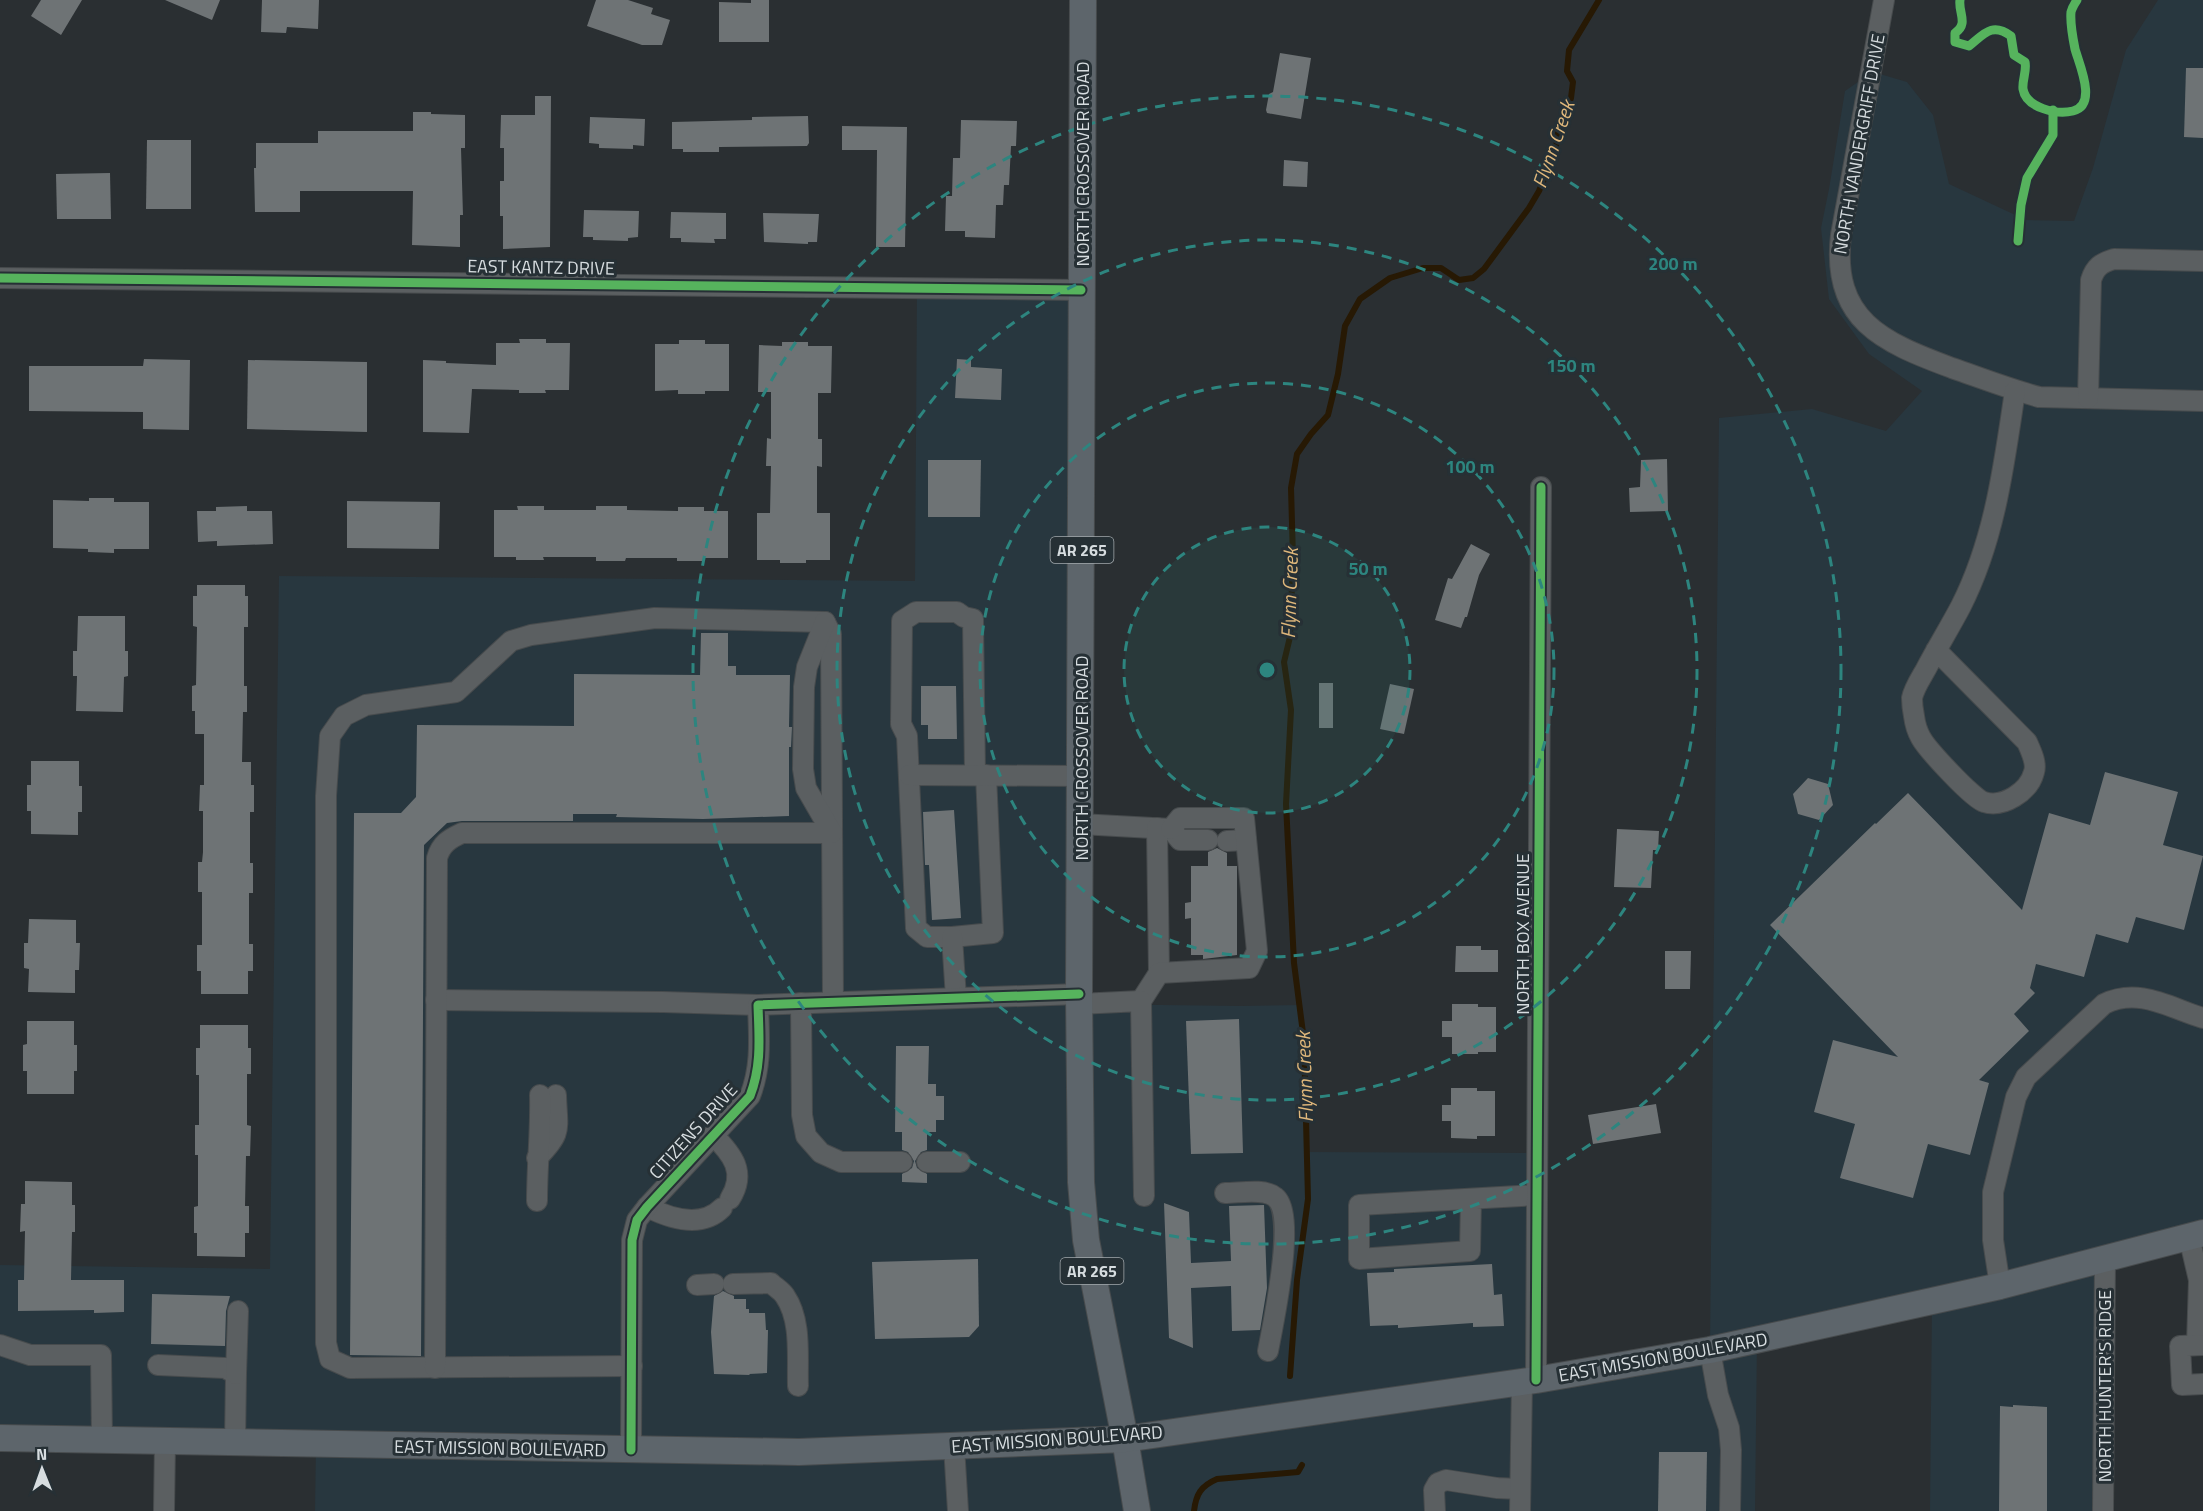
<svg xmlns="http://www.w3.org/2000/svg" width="2203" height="1511" font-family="'Titillium Web',sans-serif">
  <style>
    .built { fill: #28373f }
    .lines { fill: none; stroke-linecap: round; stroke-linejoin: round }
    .stream { stroke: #271904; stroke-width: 6 }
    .building { fill: #6e7375 }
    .minor-casing { stroke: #474b4d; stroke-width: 22 }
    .major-casing { stroke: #474b4d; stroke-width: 28 }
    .minor { stroke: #5b5f61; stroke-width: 20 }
    .major { stroke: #5d656b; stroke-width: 26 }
    .cycleway-casing { stroke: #263035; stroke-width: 13 }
    .cycleway { stroke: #56b35d; stroke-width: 9 }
    .ring { fill: none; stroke: #2d857f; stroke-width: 3; stroke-dasharray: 10 8 }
    .labels { text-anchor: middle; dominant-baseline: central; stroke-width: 6; stroke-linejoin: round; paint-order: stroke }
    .shield { fill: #263035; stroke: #a2a9ad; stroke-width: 1.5 }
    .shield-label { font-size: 16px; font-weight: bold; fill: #d7dde0 }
    .street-label { font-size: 18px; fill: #d7dde0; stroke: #263035 }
    .water-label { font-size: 20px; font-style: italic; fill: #dfb77b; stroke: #263035 }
    .centre { fill: #2d857f; stroke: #263035; stroke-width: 3 }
    .ring-label { font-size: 18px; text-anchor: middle; font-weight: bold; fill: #2d857f; stroke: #263035; stroke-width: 6; stroke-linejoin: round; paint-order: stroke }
  </style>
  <rect width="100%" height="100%" fill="#2a2f32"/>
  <path class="built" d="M2158,0H2203V1233L2105,1261L2103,1511H1930L1932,1302L1757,1340L1755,1511H315L316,1445L0,1438V1265L270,1269L279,576L915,581L917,288L1081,290L1079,1004L1241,1006L1301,1005L1304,1041L1307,1152L1537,1153L1536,1380L1710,1350L1719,418L1812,409L1886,431L1922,391L1869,354L1829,299L1821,228L1829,189L1845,91L1858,82L1880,74L1907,82L1933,115L1949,184L2026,220L2074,221L2093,168L2126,50Z"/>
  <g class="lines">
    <g class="stream">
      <path d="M1290,1376L1297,1280L1308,1199L1304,1041L1294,963L1286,804L1291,710L1284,662L1290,637L1293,558L1291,488L1297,454L1311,434L1328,415L1338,374L1345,326L1360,299L1390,278L1423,268H1441L1459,280L1473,278L1484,269L1529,208L1539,191L1555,152L1559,127L1571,98L1573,82L1567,71L1569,50L1599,0"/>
      <path d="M1194,1511C1196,1494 1201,1486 1217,1479L1298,1472L1302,1465"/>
    </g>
  </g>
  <g class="building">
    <path d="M41,0H82L61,35L31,16Z"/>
    <path d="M165,0H220L212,20Z"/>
    <path d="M262,0H319L318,29L287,27L286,33L261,32Z"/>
    <path d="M596,0H628L653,8L651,14L670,20L662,45H642L587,26Z"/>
    <path d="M751,0H769V42H719V2L751,3Z"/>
    <path d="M1280,53L1311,58L1301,119L1267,113L1266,110L1269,94L1273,92Z"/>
    <path d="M2186,68H2203V138L2184,137Z"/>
    <path d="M535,96H551L550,247L503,249V216H500V181H504V148H500L501,115H535Z"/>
    <path d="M413,112H431V114L465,115V148H461L463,215H460V247L412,245L413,191H300V212H255L254,168H256V143H318V131H413Z"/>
    <path d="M808,116L809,143L807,146L719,147V152H683V149H672V122L752,120V117Z"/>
    <path d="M590,117L645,119L644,146L633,145V149L599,148V144L589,143Z"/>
    <path d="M961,120L1017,121L1016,146H1011L1009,185H1004L1003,205H996L995,238L965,237V231H945L946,196H952L953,158H960Z"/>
    <path d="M842,126L907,127L905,247H876L877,150H842Z"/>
    <path d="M147,140H191V209H146Z"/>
    <path d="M1284,160L1308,162L1307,187L1283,186Z"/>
    <path d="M110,173L111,219H57L56,174Z"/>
    <path d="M584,210L639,211L638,237L628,238V241L593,240V237H583Z"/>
    <path d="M671,212L726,213V239H714L715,243L681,242V238H670Z"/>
    <path d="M763,213L819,214L817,242H808V244L764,242Z"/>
    <path d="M519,339H546V343H570L569,390H545L546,393H519V390L472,389L469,433L423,432V360L446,361V363L496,365V343H520Z"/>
    <path d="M679,340H705V344H729V391H705V394H678V390L655,391V344H679Z"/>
    <path d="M782,342H808V346H832L831,393H818V439H822V467L817,466V513H830V560H806V563H780V560H757V513H770L771,466H766L767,438L771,439V392H758L759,345L782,346Z"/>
    <path d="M144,359L190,360L189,430L143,429V412L29,411V366H143Z"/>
    <path d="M957,359L971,360V367L1002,369L1001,400L955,398Z"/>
    <path d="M248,360L367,362V432L247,429Z"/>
    <path d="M1667,459L1668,511L1630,512L1629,488L1640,487L1641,460Z"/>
    <path d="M928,460H981L980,517H928Z"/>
    <path d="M89,498H114V502H149V549H114V553L88,552V549L53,548V500L89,501Z"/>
    <path d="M347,501L440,502L439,549L347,548Z"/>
    <path d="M247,506V511H272L273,544L217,546V541L198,542L197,511H216V507Z"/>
    <path d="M517,506H544V510H596V506H627V510L678,511V507H704V511H728V558H704V561H677V558H626L625,561H596V557H543L544,560H516V557H494V510H518Z"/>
    <path d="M1471,544L1490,554L1479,575L1467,617H1465L1461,628L1435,620L1448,578L1452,579Z"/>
    <path d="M197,585H245V596H248V627H244V686H247V712H243L242,762H251V785H254V812H250V863H253V893H249V944H253V971H248V994H201V971H197V945H202V892H198V862H202L203,852V811H199L200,785H204V734H195V711H192V686L196,685L197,627L193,626V596H197Z"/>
    <path d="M78,616H125V651H128V676L124,677L123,712L76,711L77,676H73V651H77Z"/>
    <path d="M701,633H728V666H736V675H790L789,727H792L791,747H789V816L703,819L616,817L617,814H573V821H462L447,823L424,845L421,1356L350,1355L354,813H401L416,797L417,725L574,726V674L700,675Z"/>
    <rect x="1319" y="683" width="14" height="45"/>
    <path d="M1390,684L1414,689L1404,734L1380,729Z"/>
    <path d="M921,686H956L957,739H928V725H921Z"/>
    <path d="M31,761H79V786H82V812H78V835L31,834V811H27V785H31Z"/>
    <path d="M2105,772L2178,792L2163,845L2203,856L2184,930L2136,917L2128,943L2096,934L2084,977L2036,964L2030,988L2035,993L2014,1014L2029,1031L1979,1080L1989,1083L1970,1155L1928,1144L1913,1198L1840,1178L1855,1124L1814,1112L1833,1040L1898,1057L1770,925L1875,823L1876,824L1908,793L2022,910L2049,813L2090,825Z"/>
    <path d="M1808,778L1828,784L1833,805L1819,820L1798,814L1793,794Z"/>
    <path d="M954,810L961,918L932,920L929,865H925L923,812Z"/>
    <path d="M1617,829L1659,831L1658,850H1653L1651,888L1614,887Z"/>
    <path d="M1217,848L1227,853V866H1237V955L1203,959V955H1191V918L1185,919V903L1191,902V866H1208V852Z"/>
    <path d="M29,919L76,920V943H80L79,970H75V993L28,992L29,969L24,968V943H28Z"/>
    <path d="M1456,946H1481V950H1498V972H1455Z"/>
    <path d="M1665,951H1691L1690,989H1665Z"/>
    <path d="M1452,1004H1478V1007H1496V1052H1478V1054H1452V1037H1442V1021H1452Z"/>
    <path d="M1239,1019L1243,1153L1191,1154L1186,1021Z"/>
    <path d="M27,1021H74V1045H77V1071H74V1094H27V1071H23V1045L27,1044Z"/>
    <path d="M200,1025H248V1048H251V1074H247V1125L251,1126L250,1156H246L245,1206H249V1233H245V1257L197,1256V1233H194V1207L198,1206V1155H195V1125H199V1075H196V1048H200Z"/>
    <path d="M896,1046H929L928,1084H936V1096H944V1120H936V1132H927V1150L921,1152L915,1161L917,1168L927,1174V1183L902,1182V1174L912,1168L914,1161L908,1152L902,1150V1132H895Z"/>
    <path d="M1451,1088H1477V1091H1495V1136H1477V1139L1451,1138V1121H1442V1105H1451Z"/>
    <path d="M1656,1104L1661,1133L1593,1144L1588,1115Z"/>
    <path d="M25,1181L72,1182V1205H75V1232H72L71,1280H124V1312L94,1313V1310L18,1311V1280H24L25,1231L20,1232L21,1204H25Z"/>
    <path d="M1164,1203L1189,1212L1191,1263L1231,1261L1229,1206L1264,1205L1267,1288L1260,1330L1232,1331L1231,1286L1191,1288L1193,1348L1169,1338Z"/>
    <path d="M978,1259L979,1326L969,1337L875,1339L872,1262Z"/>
    <path d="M1492,1264L1494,1295L1502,1294L1504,1326L1473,1327V1323L1398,1328V1325L1370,1326L1367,1273L1394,1272V1269Z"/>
    <path d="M723,1291L734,1296V1299H746V1309H749V1313H765L766,1330H768L767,1373L749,1374L750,1375L714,1374L711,1332L714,1296Z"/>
    <path d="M152,1294L230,1296L226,1311L225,1346L151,1344Z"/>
    <path d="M2013,1405L2047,1407V1511H1999L2000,1406L2013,1407Z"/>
    <path d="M1659,1452H1707L1706,1511H1658Z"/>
  </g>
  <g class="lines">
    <defs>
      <g id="minor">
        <path d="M1884,0L1841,235C1831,320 1882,342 1952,368C1981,378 2009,389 2039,397L2203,401"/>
        <path d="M0,278L1081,290"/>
        <path d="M2088,398L2091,280C2095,267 2101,263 2114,259L2203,261"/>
        <path d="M1936,650L2027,742C2031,751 2037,763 2034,772C2029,792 2003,808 1984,802C1973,799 1927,749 1921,738C1917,731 1915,724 1914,716C1913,711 1912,704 1912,698C1914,688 1921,678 1926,669C1937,648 1950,627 1961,606C1995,539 2004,465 2015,391"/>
        <path d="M975,774L973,619L964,617L957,612H916L902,621L901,724L907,736L916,928L927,937H952L993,933L986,775"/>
        <path d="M909,775L1081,776"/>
        <path d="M1080,824L1171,829L1180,840H1208"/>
        <path d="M1157,828L1159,973"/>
        <path d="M1227,841L1246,840"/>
        <path d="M952,937L956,998"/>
        <path d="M436,1000L663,1002L758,1005"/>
        <path d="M1141,1001L1159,973L1249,968L1257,951L1244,818H1180L1171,829"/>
        <path d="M801,1003L802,1115L806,1136L821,1153L841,1162H902"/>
        <path d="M1079,1004L1141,1001L1144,1196"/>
        <path d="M713,1135C732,1154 747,1172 730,1199"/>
        <path d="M537,1158C563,1132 557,1130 556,1095"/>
        <path d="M927,1162H960"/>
        <path d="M1225,1193C1240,1193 1264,1188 1275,1197C1297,1214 1273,1324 1268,1351"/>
        <path d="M1471,1199L1470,1251L1359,1259V1205L1537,1195"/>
        <path d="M537,1201C537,1165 541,1130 540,1095"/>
        <path d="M647,1207C669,1218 701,1229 722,1208"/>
        <path d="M2189,1237L2199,1280L2197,1344"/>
        <path d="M733,1284L771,1283C775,1287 782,1291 785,1296C802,1321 797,1357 798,1386"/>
        <path d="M697,1285L714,1284"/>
        <path d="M2000,1286L1993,1240V1192L2016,1097L2026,1077L2104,1004C2139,987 2170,1008 2203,1018"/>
        <path d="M0,1345L30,1355H101L102,1441"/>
        <path d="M2203,1345L2180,1346L2182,1385L2203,1384"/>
        <path d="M1710,1350L1718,1395L1729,1428L1731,1450L1730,1511"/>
        <path d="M158,1365L225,1368L236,1374L235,1443"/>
        <path d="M632,1366L350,1368L330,1359L326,1343V796L330,736L344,716L366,705L456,692L511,641L531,635L655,618L825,622L831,634L833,1002"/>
        <path d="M435,1368L437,858C441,844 449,839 462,833H832L806,788L803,769L804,687L807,667L825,622"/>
        <path d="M236,1374L238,1311"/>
        <path d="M1536,1380L1541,487"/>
        <path d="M954,1446L958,1511"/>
        <path d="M631,1450L632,1240L637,1220L647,1207L750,1096C762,1065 759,1037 758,1005L1079,994"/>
        <path d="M164,1511L165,1442"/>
        <path d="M1435,1511L1434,1490L1438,1483L1446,1480L1497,1488L1520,1489"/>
        <path d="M1520,1511L1522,1382"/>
        <path d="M2103,1511L2105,1260"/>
      </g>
      <g id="major">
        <path d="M1083,0L1079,994L1081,1182L1086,1240L1125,1439L1137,1511"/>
        <path d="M0,1438L799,1452L1125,1439L1536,1380L1710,1350L2000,1286L2203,1233"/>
      </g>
    </defs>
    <use href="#minor" class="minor-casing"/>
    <use href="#major" class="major-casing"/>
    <use href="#minor" class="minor"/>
    <use href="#major" class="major"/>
    <defs>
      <g id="cycleway">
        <path d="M1960,0C1958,12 1969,24 1955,33V42L1969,46C1984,34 1992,22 2011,36L2014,55L2025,62C2027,71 2022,80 2023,89C2026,108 2057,115 2073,111C2098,105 2079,64 2075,49C2073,39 2070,23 2071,12C2072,8 2075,3 2077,0"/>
        <path d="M2018,241L2021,205L2027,178L2053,135V110"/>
        <path d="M0,278L1081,290"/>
        <path d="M1536,1380L1541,487"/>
        <path d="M631,1450L632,1240L637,1220L647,1207L750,1096C762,1065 759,1037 758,1005L1079,994"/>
      </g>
    </defs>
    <use href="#cycleway" class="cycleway-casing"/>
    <use href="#cycleway" class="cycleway"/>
  </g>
  <circle cx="1267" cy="670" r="143" fill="#2d857f" fill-opacity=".12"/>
  <g class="ring">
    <circle cx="1267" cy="670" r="143"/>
    <circle cx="1267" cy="670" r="287"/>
    <circle cx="1267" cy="670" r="430"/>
    <circle cx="1267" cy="670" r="574"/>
  </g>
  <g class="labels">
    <g class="shield">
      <rect x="1050.5" y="537" width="63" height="26" rx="4.5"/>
      <rect x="1060.5" y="1258" width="63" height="26" rx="4.5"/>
    </g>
    <g class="shield-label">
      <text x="1082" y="550">AR 265</text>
      <text x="1092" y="1271">AR 265</text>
    </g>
    <g class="street-label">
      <text transform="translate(1859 144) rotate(-80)">NORTH VANDERGRIFF DRIVE</text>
      <text transform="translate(1082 164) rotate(-90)">NORTH CROSSOVER ROAD</text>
      <text transform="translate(541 267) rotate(1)">EAST KANTZ DRIVE</text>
      <text transform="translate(1081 758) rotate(-90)">NORTH CROSSOVER ROAD</text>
      <text transform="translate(1522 934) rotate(-90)">NORTH BOX AVENUE</text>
      <text transform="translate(693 1131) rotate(-48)">CITIZENS DRIVE</text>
      <text transform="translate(1663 1357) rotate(-10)">EAST MISSION BOULEVARD</text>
      <text transform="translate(2104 1386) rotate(-90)">NORTH HUNTER'S RIDGE</text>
      <text transform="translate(1057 1439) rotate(-4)">EAST MISSION BOULEVARD</text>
      <text transform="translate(500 1448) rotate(1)">EAST MISSION BOULEVARD</text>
    </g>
    <g class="water-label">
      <text transform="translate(1553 144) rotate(-71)">Flynn Creek</text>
      <text transform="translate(1289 593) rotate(-88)">Flynn Creek</text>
      <text transform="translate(1304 1077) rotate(-92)">Flynn Creek</text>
    </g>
  </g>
  <circle cx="1267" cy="670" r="9" class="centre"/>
  <g class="ring-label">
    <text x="1673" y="270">200 m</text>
    <text x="1571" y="372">150 m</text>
    <text x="1470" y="473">100 m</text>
    <text x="1368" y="575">50 m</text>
  </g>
  <g transform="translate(42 1469) rotate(359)" stroke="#263035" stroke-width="4.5" paint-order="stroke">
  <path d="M0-4.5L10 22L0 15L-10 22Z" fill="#d7dde0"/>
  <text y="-9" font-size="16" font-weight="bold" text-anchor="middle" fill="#d7dde0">N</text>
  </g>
</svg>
